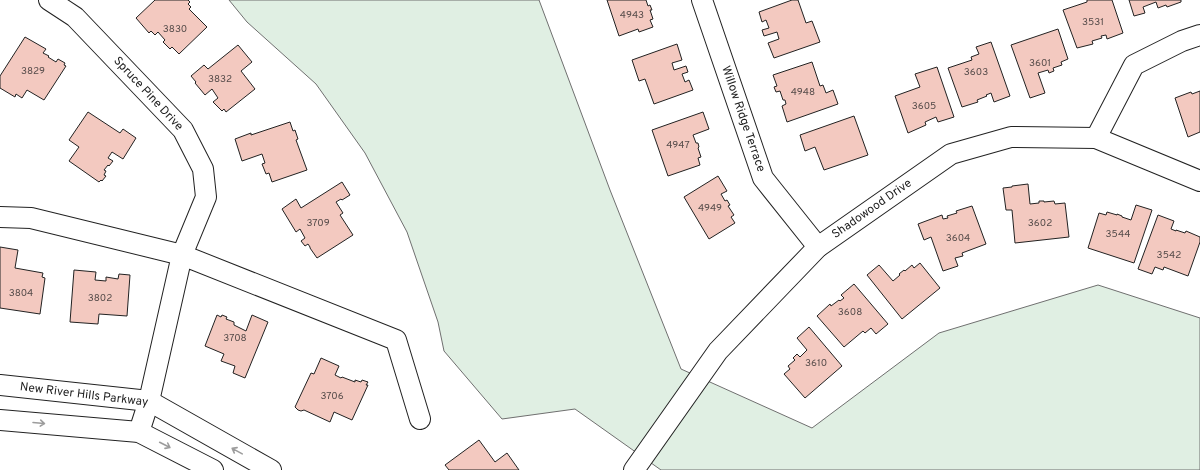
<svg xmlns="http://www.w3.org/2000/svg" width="1200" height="470" font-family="Overpass,sans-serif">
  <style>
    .green { fill: #e0efe3; stroke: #6f6f6f }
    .building { fill: #f3c9c0; stroke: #222 }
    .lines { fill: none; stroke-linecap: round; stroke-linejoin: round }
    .minor-casing { stroke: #222; stroke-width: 22 }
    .minor { stroke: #fff; stroke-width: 20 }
    .oneway { stroke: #9c9c9c }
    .labels { text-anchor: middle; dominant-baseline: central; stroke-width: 3; stroke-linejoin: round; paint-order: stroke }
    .number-label { font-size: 10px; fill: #564c4a }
    .street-label { font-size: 12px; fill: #222; stroke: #fff }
  </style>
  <rect width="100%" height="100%" fill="#fff"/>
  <path class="green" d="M229,0H539L610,190L681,369L812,428L939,333L1098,285L1200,318V470H661L575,409L502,419L444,351L438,322L407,232L365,153L316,84L247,22Z"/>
  <g class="building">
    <path d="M155,0H188L190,2L188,4L191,7L189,9L207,27L179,54L172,47L170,49L163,42L165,40L158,32L155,35L151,31L149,33L136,18Z"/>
    <path d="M607,0H646L648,6L650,5L652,10H650L653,19L650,20L653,27L639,32L638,29L619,36Z"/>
    <path d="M792,0H798L806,23L812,21L820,42L774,58L768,43L779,39L777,32L764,36L762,30L769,28L766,20L762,22L759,12Z"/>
    <path d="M1087,0H1112L1123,33L1107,39L1106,35L1101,36L1102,38L1092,41L1093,44L1077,48L1063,10L1087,2Z"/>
    <path d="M1129,0H1181V2L1167,7L1166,5L1158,8L1156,2L1143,7L1145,13L1134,16Z"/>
    <path d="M1058,29L1068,59L1061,62L1062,65L1053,68L1054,71L1049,73L1048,70L1038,73L1045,93L1030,98L1011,45Z"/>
    <path d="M25,37L46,49L43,53L49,56L48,57L56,62L58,59L65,63L64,65L66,66L44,100L27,90L22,98L16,94L15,97L0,88V76Z"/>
    <path d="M991,42L1010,96L994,102L991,93L986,95L987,96L977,100L978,102L962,107L948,68L972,60L971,57L979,54L976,47Z"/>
    <path d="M677,44L682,60L672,63L674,70L686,66L688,72L682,74L685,82L689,80L693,90L654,104L645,79L639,81L632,60Z"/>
    <path d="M238,45L252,62L241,71L255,89L226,112L224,109L222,111L213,102L218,98L212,89L205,95L195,83L196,82L191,76L204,65L208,69Z"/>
    <path d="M812,62L820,86L823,85L826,93L833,90L838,104L787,122L782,106L786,104L785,100H783L780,91L776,92L774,87L777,86L773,75Z"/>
    <path d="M937,67L954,117L938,122L936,117L925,122L926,125L908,133L895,96L920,87L915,74Z"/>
    <path d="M1200,91V132L1188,137L1175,98L1191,92L1192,94Z"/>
    <path d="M88,112L120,133L123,129L136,138L123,159L112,152L108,158L113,161L109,166L108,165L104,170L106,171L104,175L106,176L102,181L101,180L99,182L69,161L79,147L69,140Z"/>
    <path d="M703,112L709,129L693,135L696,143H698L699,147L698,148L701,157L698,158L700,165L668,176L652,130Z"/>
    <path d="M854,116L868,155L824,170L815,147L805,151L800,135Z"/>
    <path d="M290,122L293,131L295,130L298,139L296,140L307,170L272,182L269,173L266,174L262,164L265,163L262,154L242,161L235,139L251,133V135Z"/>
    <path d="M718,176L727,191L721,194L725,201L727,200L730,205L728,206L734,215L731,217L735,223L709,239L684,197Z"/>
    <path d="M342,182L350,195L342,200L341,199L336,202L343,213L340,215L353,235L317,258L310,248V247L308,244L305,246L301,241L305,238L300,229L296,232L282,209L296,199L301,208Z"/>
    <path d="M1028,184L1030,204L1039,203V201H1044V202L1054,201L1055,204L1065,203L1069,237L1015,243L1012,210H1006L1003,188L1012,187V186Z"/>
    <path d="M1136,205L1152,210L1134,263L1088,248L1099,213L1106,215L1107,212L1117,215V214L1122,216V217L1131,220Z"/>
    <path d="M972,206L986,244L962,253L963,256L955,258L958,266L943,271L931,237L924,240L918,224L942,215L943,219L948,218L947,216L957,213L956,211Z"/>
    <path d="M1158,215L1174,221L1171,229L1176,231V230L1185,233L1186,231L1200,237V242L1188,276L1164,267L1163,270L1155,267L1152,274L1138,269Z"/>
    <path d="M0,247L18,250L15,268L43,273L42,277L45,278L40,314L0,308Z"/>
    <path d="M920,263L940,288L902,319L867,275L879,265L893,281L900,275L899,274L904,270L905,271L912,265L914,268Z"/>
    <path d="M74,270L96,272L95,280L106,281V277L118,279L119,274L130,275L127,316L99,314L98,324L70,322Z"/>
    <path d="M854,284L888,324L876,334L871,328L865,333L863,331L844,347L817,316L830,304L831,306L839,300L840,301L844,298L841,295Z"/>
    <path d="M217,315L221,317L222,315L227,317L226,319L234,322V325L246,331L252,315L268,322L245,378L233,373L235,366L221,361L224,354L205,346Z"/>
    <path d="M809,327L842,366L805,398L784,374L790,369L788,366L795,360L793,358L797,354L800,357L807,350L797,338Z"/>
    <path d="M321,358L339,366L335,375L341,378L342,377L355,382V380L361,382L362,380L368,382L366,385H368L352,420L334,412L330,422L304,410L301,411L298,410L295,407L311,373L314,374Z"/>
    <path d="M479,440L495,462L507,453L519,470H449L445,465Z"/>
  </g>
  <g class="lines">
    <defs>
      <g id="minor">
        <path d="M702,0L763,178L818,247"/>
        <path d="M1096,138L1134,65L1182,41L1200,35"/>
        <path d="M0,217L31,218L182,255L206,197L203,169L183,130L75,17L49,0"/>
        <path d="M0,385L149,401L271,470"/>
        <path d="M0,420L139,432L213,470"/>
        <path d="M139,432L149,401L182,255L396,340L420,419"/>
        <path d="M634,470L718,351L818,247L951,154L1011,137L1096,138L1200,181"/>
      </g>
    </defs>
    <use href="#minor" class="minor-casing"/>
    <use href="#minor" class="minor"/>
  </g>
  <defs><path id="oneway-shaft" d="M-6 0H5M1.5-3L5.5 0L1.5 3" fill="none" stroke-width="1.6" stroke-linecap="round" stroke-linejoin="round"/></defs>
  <g class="oneway">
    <use href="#oneway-shaft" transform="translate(39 423) rotate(5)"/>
    <use href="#oneway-shaft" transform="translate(165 445) rotate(27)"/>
    <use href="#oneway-shaft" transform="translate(237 451) rotate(-151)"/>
  </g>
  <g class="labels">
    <g class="number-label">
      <text x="632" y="15">4943</text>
      <text x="1093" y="22">3531</text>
      <text x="175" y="29">3830</text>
      <text x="1040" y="63">3601</text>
      <text x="33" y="71">3829</text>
      <text x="976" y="72">3603</text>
      <text x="220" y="79">3832</text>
      <text x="803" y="92">4948</text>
      <text x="924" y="106">3605</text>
      <text x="678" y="145">4947</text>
      <text x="710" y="208">4949</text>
      <text x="318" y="223">3709</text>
      <text x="1040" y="223">3602</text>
      <text x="1118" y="234">3544</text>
      <text x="958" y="238">3604</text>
      <text x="1169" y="255">3542</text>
      <text x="21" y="293">3804</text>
      <text x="100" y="298">3802</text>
      <text x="850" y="312">3608</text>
      <text x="235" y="338">3708</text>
      <text x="816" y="363">3610</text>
      <text x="332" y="396">3706</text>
    </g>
    <g class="street-label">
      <text transform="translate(148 94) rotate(47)">Spruce Pine Drive</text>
      <text transform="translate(743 119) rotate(71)">Willow Ridge Terrace</text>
      <text transform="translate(872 209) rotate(-35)">Shadowood Drive</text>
      <text transform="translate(84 395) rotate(7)">New River Hills Parkway</text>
    </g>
  </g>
</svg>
